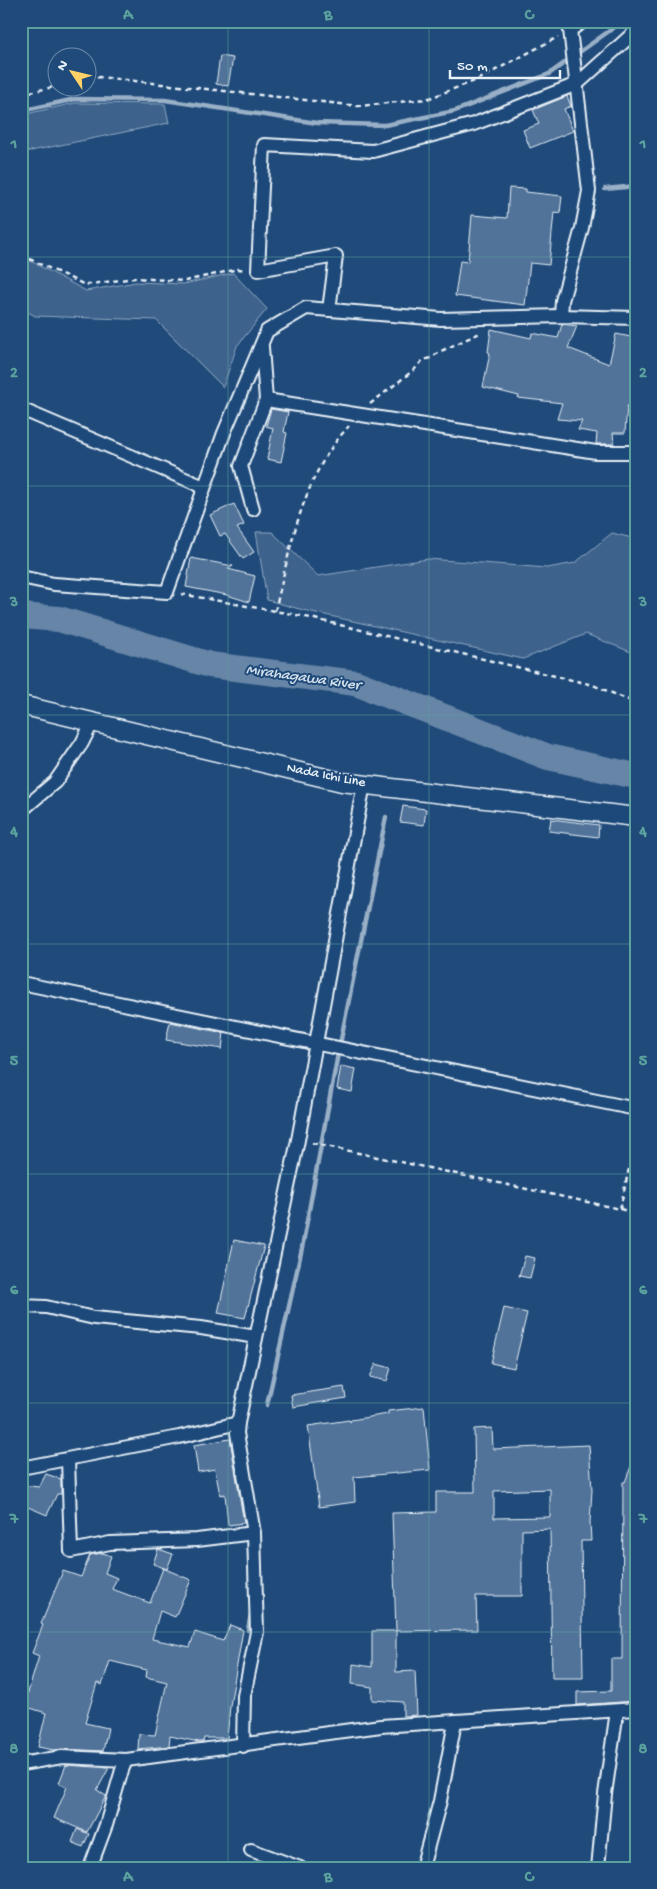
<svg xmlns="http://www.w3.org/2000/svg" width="657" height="1889" font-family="'Gochi Hand',sans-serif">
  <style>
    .green { fill: #3c628c; stroke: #92aac2 }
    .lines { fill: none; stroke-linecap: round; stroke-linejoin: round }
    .stream { stroke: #9ab0c7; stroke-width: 4.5 }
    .river { stroke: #6685a7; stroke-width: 26 }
    .building { fill: #517399; stroke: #e8f1f8; fill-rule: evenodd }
    .minor-casing { stroke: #e8f1f8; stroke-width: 16 }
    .secondary-casing { stroke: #e8f1f8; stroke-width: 21 }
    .path { stroke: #e8f1f8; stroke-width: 2.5; stroke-dasharray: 5 4; stroke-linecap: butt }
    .minor { stroke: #1f4a7a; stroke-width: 12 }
    .secondary { stroke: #1f4a7a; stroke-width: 18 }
    .grid { fill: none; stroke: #5ba19e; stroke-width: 1; stroke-opacity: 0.55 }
    .labels { text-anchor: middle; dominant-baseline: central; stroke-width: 4; stroke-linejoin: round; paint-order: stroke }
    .street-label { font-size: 14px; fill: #e8f1f8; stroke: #1f4a7a }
    .water-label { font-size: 15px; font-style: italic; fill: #d4e1ec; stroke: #1f4a7a }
    .neatline { fill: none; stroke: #5ba19e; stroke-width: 2 }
    .grid-label { font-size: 16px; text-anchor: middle; font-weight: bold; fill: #5ba19e }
  </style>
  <rect width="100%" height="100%" fill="#1f4a7a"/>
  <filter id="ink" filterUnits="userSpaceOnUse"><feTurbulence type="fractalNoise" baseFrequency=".02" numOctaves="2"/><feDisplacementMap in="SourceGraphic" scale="10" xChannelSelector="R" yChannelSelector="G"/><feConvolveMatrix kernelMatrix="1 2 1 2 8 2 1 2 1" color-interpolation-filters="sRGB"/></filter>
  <g filter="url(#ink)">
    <g class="green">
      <path d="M75,103L165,104L169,123L21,153V115Z"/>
      <path d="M21,256L86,291L136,282L184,284L233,273L267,309L237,346L223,387L156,320L35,316L21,308Z"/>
      <path d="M256,532H272L318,576L428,559L547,568L575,563L612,533L636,539V654L586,634L523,659L303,610L267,600Z"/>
    </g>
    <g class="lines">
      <g class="stream">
        <path d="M21,111L75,99L165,100L317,123L385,125L455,111L549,74L623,21"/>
        <path d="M605,189L636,186"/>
        <path d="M267,1405L302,1248L337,1059L386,817"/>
        <path d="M248,1630L251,1614"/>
      </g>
      <path class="river" d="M21,616L59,619L210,665L356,683L548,757L636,776"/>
    </g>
    <g class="building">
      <path d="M220,56L233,58L228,86L216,84Z"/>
      <path d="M567,96L571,106L564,109L573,131L530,148L523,130L539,124L533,110Z"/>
      <path d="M509,188L526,189V192L562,196L560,213L554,212L549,265L530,263L525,305L455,296L460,261L468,262L472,215L507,218Z"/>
      <path d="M562,324L577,326L568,348L609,364L616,334L636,338V407L627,406L625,433H613L614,444H596L597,433L578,430L582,421L557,419L562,403L518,398L519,396L483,387L490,353L488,352L491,329L531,338L532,333L558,338Z"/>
      <path d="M271,409L288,412L284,432L287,433L281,462L267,459L273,428L266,426Z"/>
      <path d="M234,504L244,525L237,528L254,552L243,559L225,534L220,536L210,515Z"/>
      <path d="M191,558L233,566L228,569L255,576L249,602L227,595L186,587Z"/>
      <path d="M403,806L426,809L424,825L400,822Z"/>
      <path d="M551,819L599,825L598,837L549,831Z"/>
      <path d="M170,1022L224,1033L222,1049L166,1040Z"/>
      <path d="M341,1066L356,1069L352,1092L337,1089Z"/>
      <path d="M234,1240L264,1246L245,1318L218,1313Z"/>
      <path d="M525,1256L535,1258L530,1278L519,1276Z"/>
      <path d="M504,1308L527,1313L514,1368L491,1363Z"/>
      <path d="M376,1364L391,1368L387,1381L370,1377Z"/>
      <path d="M344,1387L346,1398L293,1407L291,1395Z"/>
      <path d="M424,1407L430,1470L354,1477L355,1502L319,1507L308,1426L349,1420L350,1422L351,1420L388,1414V1411Z"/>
      <path d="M492,1428L493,1449L589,1445L592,1490L590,1522L591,1541H581L583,1678H552L550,1529L522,1530V1596H476L477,1630L396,1631V1672L415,1671L417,1715L403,1716V1702L372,1700V1687L352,1684L353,1664L372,1667V1631H396L392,1513L436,1512V1492H475L474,1429ZM550,1489V1517L494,1518V1491Z"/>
      <path d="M230,1439L244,1523L228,1525L225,1494L220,1495L215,1469L198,1472L194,1445Z"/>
      <path d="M635,1456L636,1701L577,1705V1692L611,1691V1659H622L623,1482H625Z"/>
      <path d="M46,1474L61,1479V1494H57L47,1515L21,1504V1485L39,1487Z"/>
      <path d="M158,1549L173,1554L167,1569L153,1564Z"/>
      <path d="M103,1553L111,1556L105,1573L117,1578L112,1589L150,1603L163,1568L191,1580L175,1617L160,1611L152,1639L190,1647L195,1632L223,1641L230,1625L243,1630L230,1706L227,1738H204L203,1742H199L170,1736L169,1746L138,1749L139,1734L155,1735L167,1682L146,1677L147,1670L110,1661L102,1685L97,1683L85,1723L108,1728L103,1751L62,1749L54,1750L38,1747L46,1713L24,1706L39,1656L32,1653L43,1625L41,1624L63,1571L81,1577L90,1555Z"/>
      <path d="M66,1765L109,1768L97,1790L106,1796L87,1832L54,1818L67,1787L59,1783Z"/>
      <path d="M77,1829L89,1834L83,1847L72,1842Z"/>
    </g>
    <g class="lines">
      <defs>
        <g id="minor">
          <path d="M570,30L584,21"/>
          <path d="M329,310L336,256L258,270L264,145L373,151L474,124L577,84L636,31"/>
          <path d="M561,316L562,301L582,228L589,191L569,21"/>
          <path d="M266,400L596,452H636"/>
          <path d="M21,409L204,487"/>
          <path d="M253,509L241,466L266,400L262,347"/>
          <path d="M21,577L54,584L167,592L224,433L267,331L306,308L441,319L561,316L636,318"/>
          <path d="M21,811L55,782L82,743L93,721"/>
          <path d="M21,983L636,1109"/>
          <path d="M21,1306L46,1307L94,1318L201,1328L256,1337"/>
          <path d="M68,1459L71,1551L110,1543L197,1540L254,1533"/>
          <path d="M21,1468L179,1437L238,1423"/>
          <path d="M243,1746L244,1696L257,1632L254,1533L237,1433L238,1423L298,1140L364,784"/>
          <path d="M21,1764L62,1757L126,1760L381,1726L636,1709"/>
          <path d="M251,1850L300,1868"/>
          <path d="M90,1868L106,1825L122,1770L126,1760"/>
          <path d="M422,1868L440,1801L455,1722"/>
          <path d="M598,1868L605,1794L617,1711"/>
        </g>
        <path id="secondary" d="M21,705L342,782L636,817"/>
      </defs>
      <use href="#minor" class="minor-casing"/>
      <use href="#secondary" class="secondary-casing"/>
      <g class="path">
        <path d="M88,80L99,77L359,106L427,99L477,80L558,37"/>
        <path d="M21,94L58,86"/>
        <path d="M21,255L85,285L134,278L185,281L238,269L246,270"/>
        <path d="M370,404L415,369L423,360L431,358L439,352L482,332"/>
        <path d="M181,594L302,616L593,685L636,703"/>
        <path d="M275,611C291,546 302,476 349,426"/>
        <path d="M312,1143L620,1209L636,1137"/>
        <path d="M620,1209L636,1213"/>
      </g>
      <use href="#minor" class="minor"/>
      <use href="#secondary" class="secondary"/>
    </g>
  </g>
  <path class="grid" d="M228,21V1868M429,21V1868M21,257H636M21,486H636M21,715H636M21,944H636M21,1174H636M21,1403H636M21,1632H636"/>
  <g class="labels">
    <g class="street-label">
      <text transform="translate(326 776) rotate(11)">Nada Ichi Line</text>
    </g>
    <g class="water-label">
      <text transform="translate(303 678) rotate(8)">Mirahagawa River</text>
    </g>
  </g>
  <rect width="657" height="1889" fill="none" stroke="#1f4a7a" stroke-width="55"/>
  <g transform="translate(72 72) rotate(305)"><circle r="24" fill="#1f4a7a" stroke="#6f8dac"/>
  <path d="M0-4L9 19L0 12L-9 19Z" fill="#ffd166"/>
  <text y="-8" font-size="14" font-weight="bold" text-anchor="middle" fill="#e8f1f8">N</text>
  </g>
  <path d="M450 70v8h110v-8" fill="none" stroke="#e8f1f8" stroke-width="2.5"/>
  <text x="457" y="70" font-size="15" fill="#e8f1f8" stroke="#1f4a7a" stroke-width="4" paint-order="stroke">50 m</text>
  <rect x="28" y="28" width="602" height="1834" class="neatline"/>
  <g class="grid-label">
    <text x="128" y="19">A</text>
    <text x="328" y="19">B</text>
    <text x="529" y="19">C</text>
    <text x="14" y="148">1</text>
    <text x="643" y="148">1</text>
    <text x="14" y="377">2</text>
    <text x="643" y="377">2</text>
    <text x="14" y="606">3</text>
    <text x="643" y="606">3</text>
    <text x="14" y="836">4</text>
    <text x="643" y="836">4</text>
    <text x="14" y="1065">5</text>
    <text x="643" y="1065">5</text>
    <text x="14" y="1294">6</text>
    <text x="643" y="1294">6</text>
    <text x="14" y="1523">7</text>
    <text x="643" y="1523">7</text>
    <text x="14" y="1753">8</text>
    <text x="643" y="1753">8</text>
    <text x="128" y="1881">A</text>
    <text x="328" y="1881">B</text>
    <text x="529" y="1881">C</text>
  </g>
</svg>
